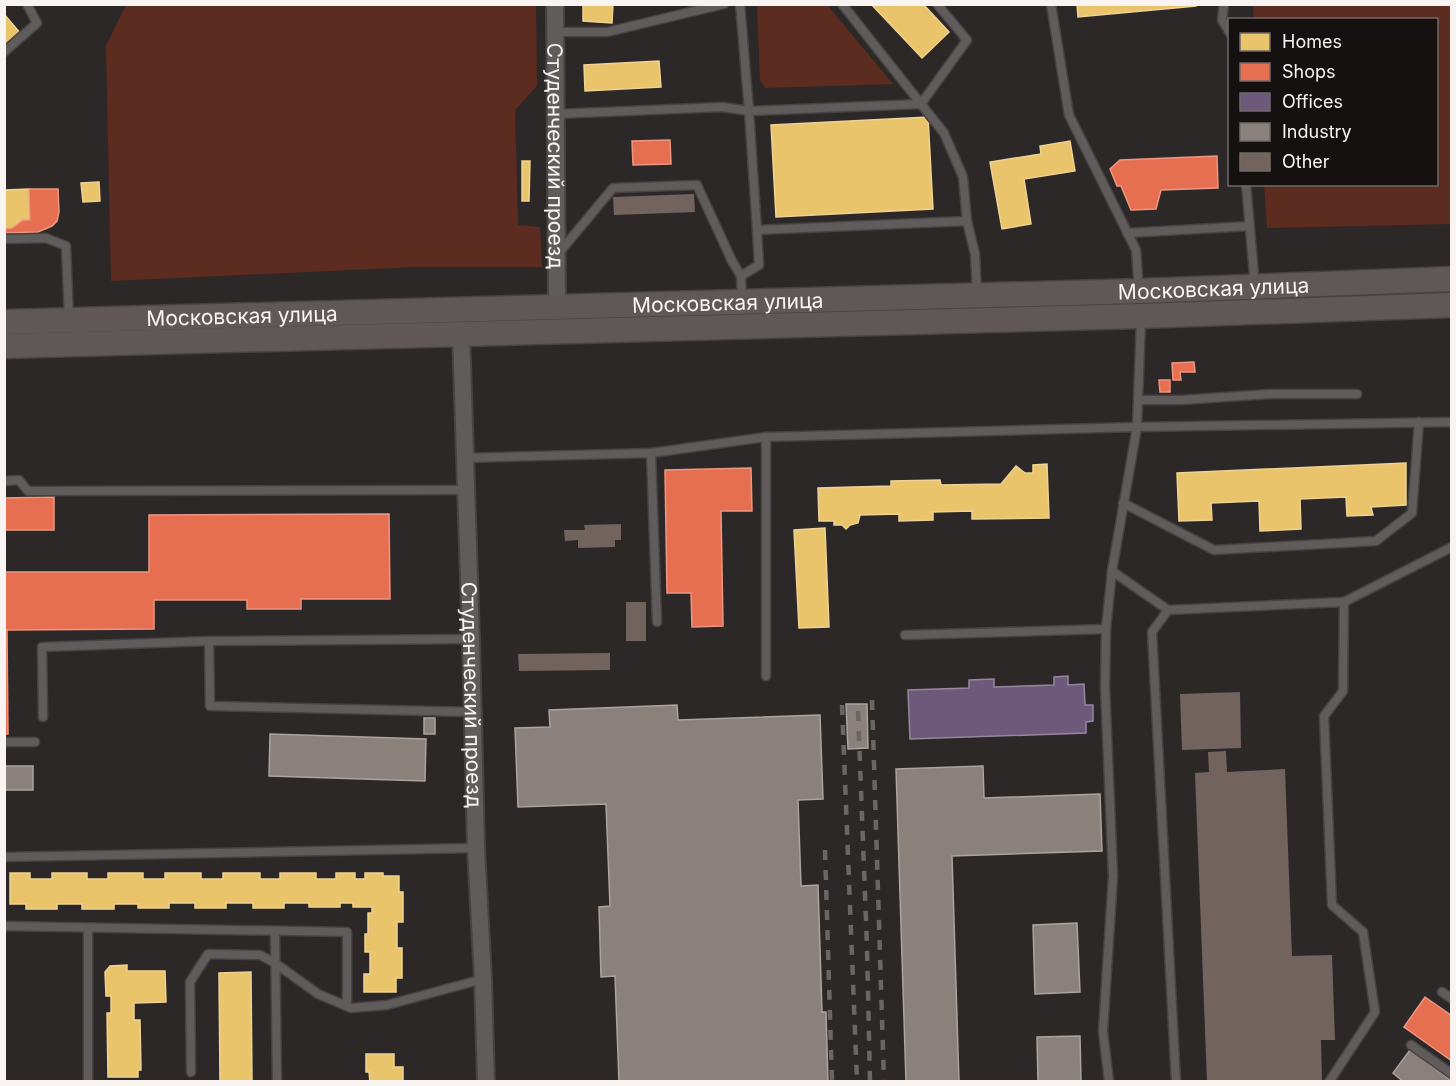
<svg xmlns="http://www.w3.org/2000/svg" width="1456" height="1086" font-family="Inter,sans-serif">
  <style>
    .green { fill: #5c2c21 }
    .homes { fill: #e9c46a; stroke: #eed293; stroke-width: 1.5 }
    .shops { fill: #e76f51; stroke: #ec9781; stroke-width: 1.5 }
    .offices { fill: #6d597a; stroke: #97879e; stroke-width: 1.5 }
    .industry { fill: #8a817c; stroke: #aba39f; stroke-width: 1.5 }
    .building { fill: #73635f }
    .lines { fill: none; stroke-linecap: round; stroke-linejoin: round }
    .lane-casing { stroke: #474342; stroke-width: 11 }
    .street-casing { stroke: #474342; stroke-width: 20 }
    .secondary-casing { stroke: #474342; stroke-width: 27 }
    .lane { stroke: #605c5b; stroke-width: 8 }
    .street { stroke: #605c5b; stroke-width: 16 }
    .secondary { stroke: #5f5856; stroke-width: 24 }
    .rail { stroke: #696666; stroke-width: 4.5; stroke-dasharray: 10 10; stroke-linecap: butt }
    .labels { text-anchor: middle; dominant-baseline: central; stroke-width: 6; stroke-linejoin: round; paint-order: stroke }
    .street-label { font-size: 21px; fill: #f9f3f2; stroke: #151110 }
  </style>
  <rect width="100%" height="100%" fill="#2d2828"/>
  <g class="green">
    <path d="M126,5H536L537,86L515,110L518,225L540,227L542,267H415L111,281L106,46Z"/>
    <path d="M757,5H827L893,84L765,88L760,80Z"/>
    <path d="M1253,5H1451V224L1267,228L1264,185L1436,184V20L1254,19Z"/>
  </g>
  <g class="homes">
    <path d="M583,4H613L612,23L583,21Z"/>
    <path d="M871,4H923L949,32L922,58Z"/>
    <path d="M1077,4H1196V6L1078,17Z"/>
    <path d="M4,14L20,33L4,45Z"/>
    <path d="M659,61L661,87L585,91L584,65Z"/>
    <path d="M928,117L933,209L776,217L771,125Z"/>
    <path d="M1070,141L1075,171L1024,179L1031,224L1002,229L990,162L1041,154L1040,146Z"/>
    <path d="M522,161H530L529,201H522Z"/>
    <path d="M99,182L100,201L83,202L81,183Z"/>
    <path d="M29,189L30,220H23L12,228L4,229V190Z"/>
    <path d="M1406,463V505L1371,507L1373,515L1347,516L1346,497L1300,499L1301,529L1260,531L1259,501L1211,503L1212,520L1179,521L1177,473Z"/>
    <path d="M1047,464L1049,518L972,519V511L933,512V520L899,521V514L860,515L858,523L850,525L846,529L842,525H834V521H819L818,488L891,486V481L940,480L941,485L1001,484L1016,466L1025,473H1033V465Z"/>
    <path d="M825,528L829,627L799,628L794,530Z"/>
    <path d="M10,873H30V879H52V873H87V879H108V873H143V879H165V873H201V879H223V873H260V879H280V873H316V879H336V873H355V879H365V873H383V876H399V892H403V922H397V948H402V978H396V992H364V974H370V952H365V934H368V913H372V907H353V903H340V907H309V903H284V908H253V903H226V908H195V903H169V908H138V904H114V909H82V904H57V909H26V904H10Z"/>
    <path d="M127,965V971H165L166,1002L134,1003V1020H140L141,1070H138V1077H108L107,1013H111V996H106L105,972L110,966Z"/>
    <path d="M251,972L252,1082H220L219,973Z"/>
    <path d="M366,1054H394V1067H403V1082H370L369,1072H366Z"/>
  </g>
  <g class="shops">
    <path d="M670,140L671,164L633,165L632,141Z"/>
    <path d="M1217,156L1218,188L1161,190L1156,209L1131,210L1121,186H1117L1110,169L1120,160Z"/>
    <path d="M29,189H58L59,212L57,221L52,226L38,232L4,233V229L12,228L23,220H30Z"/>
    <path d="M1194,362L1195,372H1180L1181,380H1173L1172,363Z"/>
    <path d="M1159,380H1170V392H1160Z"/>
    <path d="M751,468L752,511H721L723,626L692,627L691,593H667L665,470Z"/>
    <path d="M54,497V530H4V498Z"/>
    <path d="M389,514L390,599H301V609H247V600H154V629L7,630L8,734H4V572H149V515Z"/>
    <path d="M1425,997L1452,1016V1061L1404,1027Z"/>
  </g>
  <path class="offices" d="M1068,676V685L1084,684L1085,705H1093V721L1086,722V733L910,739L908,690L969,688V680L994,679V687L1054,685V677Z"/>
  <g class="industry">
    <path d="M846,704H867L868,748L848,749Z"/>
    <path d="M677,705L678,720L820,715L823,799L798,800L801,886L818,885L822,1012H826L828,1082H619L615,976L601,977L599,907L610,906L606,804L518,807L515,728L550,727L549,710Z"/>
    <rect x="424" y="718" width="11" height="16"/>
    <path d="M270,734L426,739L425,781L269,776Z"/>
    <rect x="4" y="766" width="29" height="24"/>
    <path d="M983,766L984,798L1100,794L1102,851L952,856L959,1082H906L896,769Z"/>
    <path d="M1077,923L1080,992L1035,994L1033,925Z"/>
    <path d="M1080,1036L1081,1082H1038L1037,1037Z"/>
    <path d="M1410,1050L1452,1081V1082H1404L1393,1073Z"/>
  </g>
  <g class="building">
    <path d="M694,194L695,212L614,215L613,197Z"/>
    <path d="M621,524V540H615V547L578,548V540L565,541L564,530H585L584,525Z"/>
    <rect x="626" y="602" width="20" height="39"/>
    <path d="M610,653V670L519,671L518,654Z"/>
    <path d="M1240,692L1241,748L1182,750L1180,694Z"/>
    <path d="M1226,751L1227,772L1285,769L1292,956L1332,955L1335,1040H1321L1322,1082H1207L1195,773L1209,772L1208,752Z"/>
  </g>
  <g class="lines">
    <defs>
      <g id="lane">
        <path d="M740,4L749,111L921,104L967,40L937,4"/>
        <path d="M1051,4L1069,115L1136,250L1139,290"/>
        <path d="M1224,4L1222,20L1230,33"/>
        <path d="M555,32H607L724,4"/>
        <path d="M4,52L37,23L27,4"/>
        <path d="M556,114L722,107L749,111L757,230L967,221L963,177L944,133L842,4"/>
        <path d="M1246,184L1255,286"/>
        <path d="M967,221L975,254L977,294"/>
        <path d="M1127,233L1250,226"/>
        <path d="M4,239L46,238L66,246L69,319"/>
        <path d="M558,254L613,188L697,185L732,261L741,276L742,301"/>
        <path d="M741,276L759,265L757,230"/>
        <path d="M1139,400H1181L1270,394H1357"/>
        <path d="M766,437V676"/>
        <path d="M651,453L766,437L1137,427L1452,422"/>
        <path d="M465,458L651,453L657,622"/>
        <path d="M4,481L19,480L28,491L465,490"/>
        <path d="M1123,503L1214,550L1376,541L1412,513L1419,422"/>
        <path d="M1112,571L1168,610L1344,602L1343,691L1324,716L1332,905L1363,932L1375,1012L1329,1082"/>
        <path d="M1344,602L1452,547"/>
        <path d="M1168,610L1152,632L1176,1082"/>
        <path d="M905,635L1106,629"/>
        <path d="M209,641L210,706L473,712"/>
        <path d="M43,717L42,647L209,641L471,639"/>
        <path d="M4,742H35"/>
        <path d="M4,857L476,848"/>
        <path d="M4,926L347,932V1006"/>
        <path d="M275,931L277,1082"/>
        <path d="M1442,992L1452,999"/>
        <path d="M1411,1045L1452,1074"/>
        <path d="M191,1072L190,982L208,954L260,955L275,963L318,994L351,1008L387,1005L483,979"/>
        <path d="M88,1082V928"/>
        <path d="M1109,1082L1103,1031L1113,876L1105,687L1106,629L1112,571L1137,427L1141,319"/>
      </g>
      <g id="street">
        <path id="s1" d="M555,4L557,306"/>
        <path id="s2" d="M461,333L471,639L476,848L483,979L486,1082"/>
      </g>
      <g id="secondary">
        <path id="s3" d="M4,322L1140,291L1452,279"/>
        <path d="M4,346L1141,316L1452,305"/>
      </g>
    </defs>
    <use href="#lane" class="lane-casing"/>
    <use href="#street" class="street-casing"/>
    <use href="#secondary" class="secondary-casing"/>
    <use href="#lane" class="lane"/>
    <use href="#street" class="street"/>
    <use href="#secondary" class="secondary"/>
    <g class="rail">
      <path d="M872,700L884,1082"/>
      <path d="M842,705L857,1082"/>
      <path d="M858,711L867,947L870,1082"/>
      <path d="M825,850L832,1082"/>
    </g>
  </g>
  <g class="labels">
    <g class="street-label">
      <text stroke="none"><textPath href="#s1" startOffset="152">Студенческий проезд</textPath></text>
      <text stroke="none"><textPath href="#s3" startOffset="1210">Московская улица</textPath></text>
      <text stroke="none"><textPath href="#s3" startOffset="724">Московская улица</textPath></text>
      <text stroke="none"><textPath href="#s3" startOffset="238">Московская улица</textPath></text>
      <text stroke="none"><textPath href="#s2" startOffset="362">Студенческий проезд</textPath></text>
    </g>
  </g>
  <rect width="1456" height="1086" fill="none" stroke="#f9f3f2" stroke-width="12"/>
  <rect x="1228" y="18" width="210" height="168" fill="#151110" stroke="#706b6a" stroke-width="1.5"/>
  <rect x="1240" y="33" width="30" height="18" fill="#e9c46a" stroke="#706b6a" stroke-width="1.5"/>
  <text x="1282" y="48" font-size="18" fill="#f9f3f2">Homes</text>
  <rect x="1240" y="63" width="30" height="18" fill="#e76f51" stroke="#706b6a" stroke-width="1.5"/>
  <text x="1282" y="78" font-size="18" fill="#f9f3f2">Shops</text>
  <rect x="1240" y="93" width="30" height="18" fill="#6d597a" stroke="#706b6a" stroke-width="1.5"/>
  <text x="1282" y="108" font-size="18" fill="#f9f3f2">Offices</text>
  <rect x="1240" y="123" width="30" height="18" fill="#8a817c" stroke="#706b6a" stroke-width="1.5"/>
  <text x="1282" y="138" font-size="18" fill="#f9f3f2">Industry</text>
  <rect x="1240" y="153" width="30" height="18" fill="#73635f" stroke="#706b6a" stroke-width="1.5"/>
  <text x="1282" y="168" font-size="18" fill="#f9f3f2">Other</text>
</svg>
